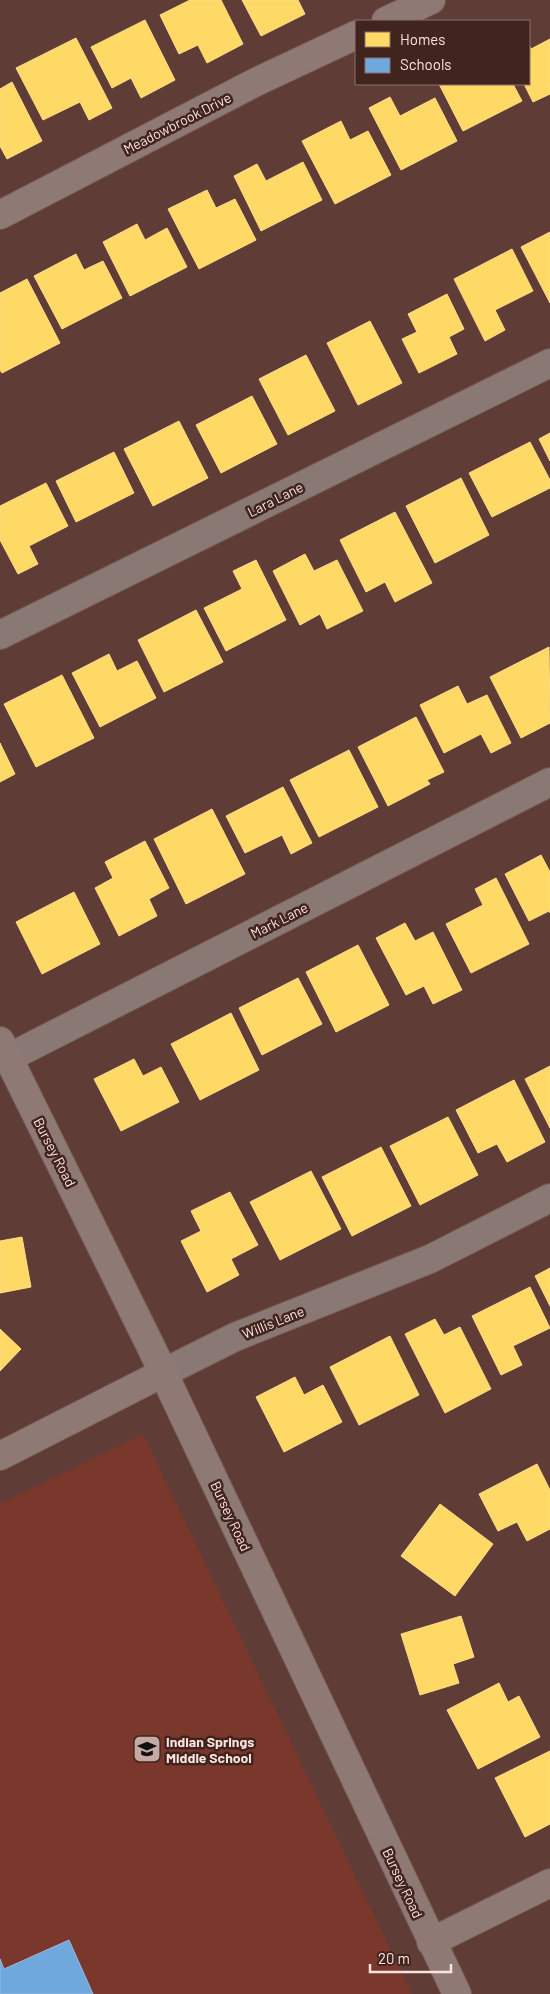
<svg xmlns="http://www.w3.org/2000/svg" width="550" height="1994" font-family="Barlow,sans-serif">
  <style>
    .built { fill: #7a372b }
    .homes { fill: #ffd966; stroke: #fedc8a }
    .schools { fill: #6fa8dc; stroke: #99badd }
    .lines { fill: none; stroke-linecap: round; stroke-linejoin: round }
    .street-casing { stroke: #755a54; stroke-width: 30 }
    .secondary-casing { stroke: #755a54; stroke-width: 30 }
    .street { stroke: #8a7875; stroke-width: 28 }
    .secondary { stroke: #8f7975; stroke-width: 28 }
    .labels { text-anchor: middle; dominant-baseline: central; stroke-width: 5; stroke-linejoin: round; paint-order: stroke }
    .street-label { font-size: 14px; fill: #fce4de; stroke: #41241e }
    .poi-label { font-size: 14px; font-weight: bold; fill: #fce4de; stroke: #41241e; text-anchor: start }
  </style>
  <rect width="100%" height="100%" fill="#5f3d36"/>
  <path class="built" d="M143,1434L412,1994H0V1504Z"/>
  <g class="homes">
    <path d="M190,0H221L243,44L207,63L198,45L179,54L160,15Z"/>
    <path d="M242,0H298L305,14L261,36Z"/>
    <path d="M145,20L175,80L141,98L131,78L112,88L91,47Z"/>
    <path d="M76,38L112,108L89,120L80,102L43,120L16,68Z"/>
    <path d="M550,39V94L533,102L524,84H529V45L531,49Z"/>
    <path d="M12,82L42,141L7,159L0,146V89Z"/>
    <path d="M439,84H513L522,101L463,131Z"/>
    <path d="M390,97L400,116L435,98L457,141L401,170L369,108Z"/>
    <path d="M341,121L350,140L368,131L391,175L335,204L302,141Z"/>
    <path d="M303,162L322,200L261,231L234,176L257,164L266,181Z"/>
    <path d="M207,190L216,208L235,199L256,240L199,269L168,209Z"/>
    <path d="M137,224L145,240L167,228L187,267L130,296L103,242Z"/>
    <path d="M550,232V303L521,247Z"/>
    <path d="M512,249L533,291L495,310L505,330L485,341L454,279Z"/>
    <path d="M76,254L84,270L103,261L122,298L62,329L34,276Z"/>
    <path d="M27,279L60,343L2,373L0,370V293Z"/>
    <path d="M447,294L464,329L449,337L457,354L419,373L402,339L417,332L408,314Z"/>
    <path d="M370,321L402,383L358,405L327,343Z"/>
    <path d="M306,355L335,411L288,435L259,379Z"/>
    <path d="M252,396L277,444L221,473L196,425Z"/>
    <path d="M179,421L208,478L153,506L124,449Z"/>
    <path d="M550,433V461L539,439Z"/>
    <path d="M530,442L550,480V488L492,517L469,473Z"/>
    <path d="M114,452L134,493L76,522L56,481Z"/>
    <path d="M461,478L489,535L435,563L406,506Z"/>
    <path d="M46,483L68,526L29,546L38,564L18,574L0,540V506Z"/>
    <path d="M395,512L432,583L395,602L385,582L366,592L340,540Z"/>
    <path d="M305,554L314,571L337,560L363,611L327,629L320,614L300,625L273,571Z"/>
    <path d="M256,560L286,620L226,651L204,608L242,589L233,571Z"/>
    <path d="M196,610L223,662L164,692L138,640Z"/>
    <path d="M549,647L550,723L521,738L490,677Z"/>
    <path d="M109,654L117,671L137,661L156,698L100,727L72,673Z"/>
    <path d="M62,675L94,738L36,767L4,704Z"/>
    <path d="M458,686L467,704L487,695L511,743L491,753L481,734L444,753L420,705Z"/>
    <path d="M416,717L444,772L427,780L430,784L388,806L358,747Z"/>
    <path d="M0,743L15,774L0,782Z"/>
    <path d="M349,750L378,807L319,837L290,780Z"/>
    <path d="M283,787L312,843L291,854L282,835L245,853L226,816Z"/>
    <path d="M212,809L245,874L186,904L154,839Z"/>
    <path d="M145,841L169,888L149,899L157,916L119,936L95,888L113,878L105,862Z"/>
    <path d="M541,855L550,872V913L549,911L529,921L505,874Z"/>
    <path d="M496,878L529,944L471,973L446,924L483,905L475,889Z"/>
    <path d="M74,892L100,944L42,974L16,922Z"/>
    <path d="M405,923L415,941L433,932L462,990L433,1004L424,986L406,995L376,938Z"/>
    <path d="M358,945L389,1005L336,1032L306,972Z"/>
    <path d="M298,978L322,1024L262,1055L239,1008Z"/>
    <path d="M231,1013L259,1070L200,1100L171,1044Z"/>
    <path d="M134,1059L143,1076L161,1067L179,1102L121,1131L94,1079Z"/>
    <path d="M550,1066V1128L525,1079Z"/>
    <path d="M514,1080L545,1142L507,1162L497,1144L478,1153L456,1110Z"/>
    <path d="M448,1117L478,1175L420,1205L390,1146Z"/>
    <path d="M381,1147L411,1206L352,1236L322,1177Z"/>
    <path d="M311,1171L341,1229L280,1260L250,1202Z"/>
    <path d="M230,1192L258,1245L231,1259L239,1275L207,1292L181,1241L201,1231L191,1211Z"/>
    <path d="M22,1237L31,1287L0,1293V1241Z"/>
    <path d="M550,1268V1306L535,1276Z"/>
    <path d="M530,1287L550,1328L513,1346L522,1365L501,1375L472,1316Z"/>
    <path d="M435,1319L444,1335L460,1327L491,1389L445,1413L405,1334Z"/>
    <path d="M0,1329L21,1349L0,1371Z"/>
    <path d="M390,1336L419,1395L359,1425L330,1367Z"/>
    <path d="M295,1377L304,1395L323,1385L342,1422L284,1452L256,1397Z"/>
    <path d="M537,1464L550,1490V1529L527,1541L517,1522L498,1531L479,1494Z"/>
    <path d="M440,1504L493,1544L455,1596L401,1556Z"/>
    <path d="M461,1616L474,1657L453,1664L459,1683L420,1695L401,1634Z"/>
    <path d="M499,1683L508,1702L519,1696L540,1737L478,1769L447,1710Z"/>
    <path d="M550,1751V1824L525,1837L495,1778Z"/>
  </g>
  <path class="schools" d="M69,1940L93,1994H0V1959L4,1969Z"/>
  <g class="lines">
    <defs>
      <g id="street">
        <path d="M0,635L550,363"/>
        <path d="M8,1058L550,782"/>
        <path d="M163,1373L235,1337L430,1259L550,1198"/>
      </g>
      <g id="secondary">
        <path d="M386,21L431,0"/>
        <path d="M0,215L258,81L356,35"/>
        <path d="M0,1041L152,1349L457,1994"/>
        <path d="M0,1456L163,1373"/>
        <path d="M431,1942L550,1883"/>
      </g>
    </defs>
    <use href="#street" class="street-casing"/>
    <use href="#secondary" class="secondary-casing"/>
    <use href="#street" class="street"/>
    <use href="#secondary" class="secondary"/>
  </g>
  <defs>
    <symbol id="school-square" viewBox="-11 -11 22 22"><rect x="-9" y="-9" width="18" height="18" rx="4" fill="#c5aaa3" stroke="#41241e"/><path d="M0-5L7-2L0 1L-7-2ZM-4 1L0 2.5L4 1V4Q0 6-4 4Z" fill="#111"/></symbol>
  </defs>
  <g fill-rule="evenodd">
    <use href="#school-square" x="131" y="1733" width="32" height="32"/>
  </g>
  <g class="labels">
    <g class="street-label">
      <text transform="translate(177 123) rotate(-27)">Meadowbrook Drive</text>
      <text transform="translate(275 499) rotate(-27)">Lara Lane</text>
      <text transform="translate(279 920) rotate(-27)">Mark Lane</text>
      <text transform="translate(55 1152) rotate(63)">Bursey Road</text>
      <text transform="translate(273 1322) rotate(-22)">Willis Lane</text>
      <text transform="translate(231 1516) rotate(65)">Bursey Road</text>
      <text transform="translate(403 1883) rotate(65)">Bursey Road</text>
    </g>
    <g class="poi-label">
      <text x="166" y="1741">Indian Springs<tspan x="166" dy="16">Middle School</tspan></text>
    </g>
  </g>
  <rect x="355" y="20" width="175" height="65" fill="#41241e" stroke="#8c716b"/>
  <rect x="365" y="32" width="25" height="15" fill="#ffd966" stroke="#8c716b"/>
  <text x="400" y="45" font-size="15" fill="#fce4de">Homes</text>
  <rect x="365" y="58" width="25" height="15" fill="#6fa8dc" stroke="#8c716b"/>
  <text x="400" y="70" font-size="15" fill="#fce4de">Schools</text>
  <path d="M370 1964v8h81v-8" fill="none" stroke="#fce4de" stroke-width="2.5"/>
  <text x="378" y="1964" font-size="15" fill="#fce4de" stroke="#41241e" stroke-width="4" paint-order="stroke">20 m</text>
</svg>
